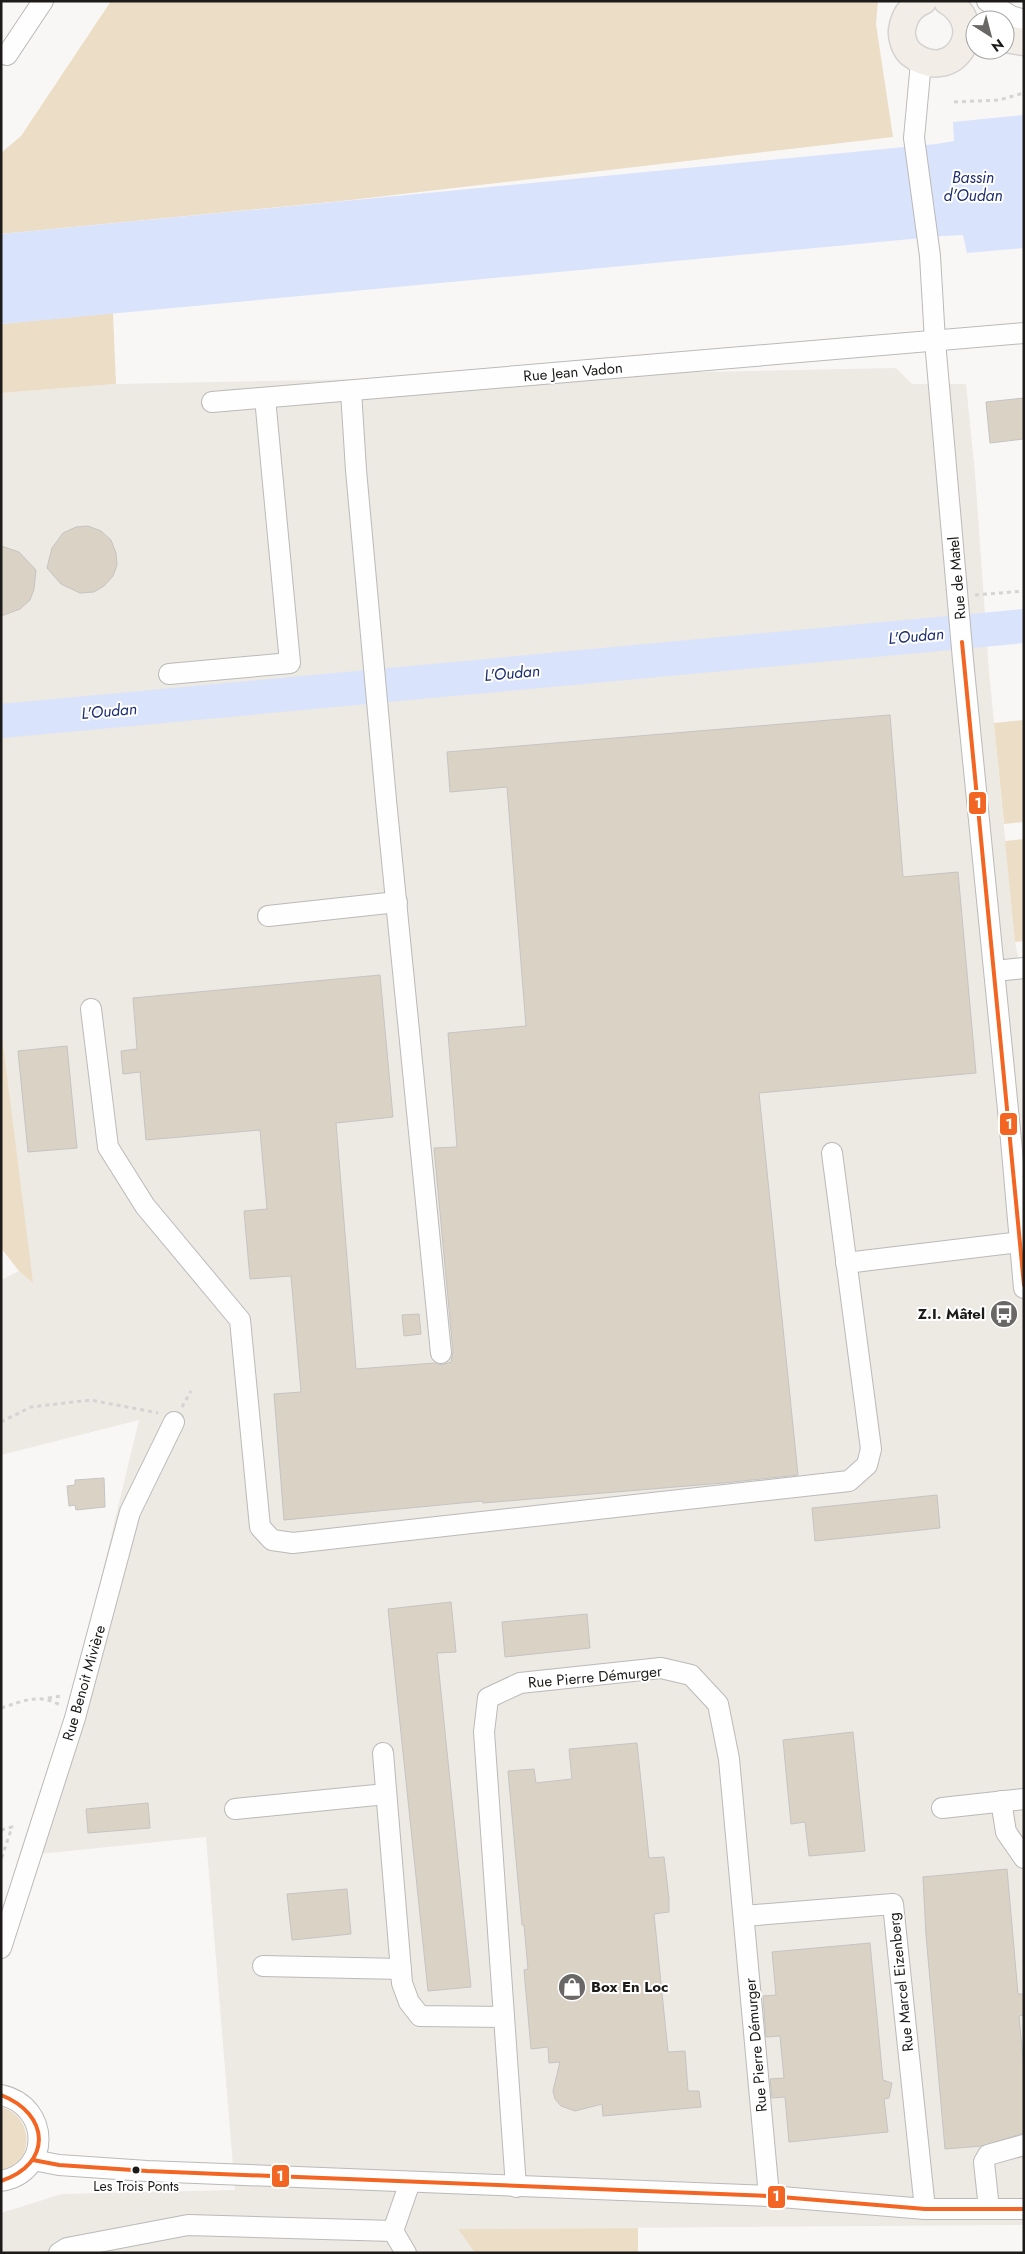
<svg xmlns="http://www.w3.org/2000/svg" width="1025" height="2254" font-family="Jost,sans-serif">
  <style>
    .built { fill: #ede9e3 }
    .green { fill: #ecddc6 }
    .water { fill: #dae3fc }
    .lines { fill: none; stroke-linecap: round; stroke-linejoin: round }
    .river { stroke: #dae3fc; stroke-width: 34 }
    .building { fill: #dbd2c6; stroke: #c5c4c3 }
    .minor-casing { stroke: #bbbab9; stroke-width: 22 }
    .major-casing { stroke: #d4d3d2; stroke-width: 29 }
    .path { stroke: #d5d4d4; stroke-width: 3; stroke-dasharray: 4 4; stroke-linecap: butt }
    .minor { stroke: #fefefe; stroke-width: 20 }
    .major { stroke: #f2eee7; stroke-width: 26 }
    .bus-1-casing { stroke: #fff; stroke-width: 8 }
    .bus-1 { stroke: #f26522; stroke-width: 4 }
    .bus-dot { fill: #1c1b19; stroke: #fff; stroke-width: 2 }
    .labels { text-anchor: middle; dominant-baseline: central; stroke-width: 4; stroke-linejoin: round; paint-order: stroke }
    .bus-label { font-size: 14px; fill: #1c1b19; stroke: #fff }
    .street-label { font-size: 15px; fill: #1c1b19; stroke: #fff }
    .poi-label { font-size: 15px; font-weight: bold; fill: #1c1b19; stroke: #fff; text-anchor: end }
    .water-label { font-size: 16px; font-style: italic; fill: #1d2e71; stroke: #fff }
    .line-badge { stroke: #fff; stroke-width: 2 }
    .badge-label { font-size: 14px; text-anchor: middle; font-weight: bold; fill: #fff }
  </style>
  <rect width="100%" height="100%" fill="#f9f7f5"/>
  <path class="built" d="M896,368L912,384H966L975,474L989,671L1015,942L1024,985V2225L458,2229L475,2253H1V2213L62,2194L235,2190L206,1837L19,1856L77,1678L139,1420L1,1455V1280L19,1271L32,1282L1,1028V393L116,384Z"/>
  <g class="green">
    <path d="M111,1H878L876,24L893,137L351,200L1,234V153L21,136Z"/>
    <path d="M113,313L116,384L1,393V324Z"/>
    <path d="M1024,720V822L1004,824L994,723Z"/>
    <path d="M1024,839V941L1015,942L1005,841Z"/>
    <path d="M1,1028L33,1283L19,1271L1,1248Z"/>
    <path d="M1,2107C34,2115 36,2164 1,2171Z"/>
    <path d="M638,2228V2253H475L458,2229Z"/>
  </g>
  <path class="water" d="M1024,115V248L967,253L963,235L943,236L1,324V234L936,144L954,141L953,122Z"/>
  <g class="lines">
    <path class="river" d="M1,721L1024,626"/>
  </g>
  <g class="building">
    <path d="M1024,398V439L990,443L986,402Z"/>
    <path d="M88,526L101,531L111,540L116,553L117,565L113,576L104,586L94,592L80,593L61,584L47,568L52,548L63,533L76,527Z"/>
    <path d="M1,546L19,552L36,570L34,589L30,600L20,609L1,616Z"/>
    <path d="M890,715L903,877L958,872L976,1073L759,1093L798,1475L723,1483L483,1503L482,1501L284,1520L274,1394L301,1392L291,1276L250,1279L244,1211L267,1209L260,1130L146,1140L140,1072L123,1074L121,1051L137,1049L133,998L380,975L393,1117L336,1123L356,1369L435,1363L442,1365L451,1362L453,1352L434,1148L457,1147L448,1033L526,1026L507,787L450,792L447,752Z"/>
    <path d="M67,1046L77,1148L28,1152L18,1051Z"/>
    <path d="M419,1314L421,1334L404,1336L402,1315Z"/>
    <path d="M104,1478L105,1507L76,1510L75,1505L69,1506L67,1486L75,1485V1480Z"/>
    <path d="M937,1495L940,1528L815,1541L812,1508Z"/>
    <path d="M451,1602L456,1652L437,1653L471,1987L428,1991L388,1609Z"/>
    <path d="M587,1614L590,1648L505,1657L502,1622Z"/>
    <path d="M853,1732L865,1851L809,1856L805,1822L791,1824L783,1740Z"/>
    <path d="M637,1743L649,1858L664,1857L669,1899V1912L654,1914L668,2052L685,2051L688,2091H699L701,2107L603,2116L602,2104L575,2111L561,2106L555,2099L553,2091L560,2062L549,2063L548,2047L531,2049L524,1970L528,1969L524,1925H522L508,1771L534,1769L536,1783L572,1779L569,1749Z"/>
    <path d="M148,1803L150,1828L88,1833L86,1809Z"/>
    <path d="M1007,1869L1018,1994H1024V2015L1019,2016L1024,2070V2133L982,2146L945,2149L926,1935L923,1877Z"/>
    <path d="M347,1889L351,1934L292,1940L287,1894Z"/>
    <path d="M870,1943L883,2080L892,2083L889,2098L884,2099L888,2132L789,2142L785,2097L772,2098L770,2079L784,2078L780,2036L766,2037L763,1996L776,1995L772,1952Z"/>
  </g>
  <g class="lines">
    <defs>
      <g id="minor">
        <path d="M987,1L1011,16L1024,20"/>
        <path d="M7,55L43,1"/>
        <path d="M921,62L914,138L930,256L935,341L963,660L1011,1140L1024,1288"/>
        <path d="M351,391L356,470L386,800L441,1353"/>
        <path d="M212,402L1024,333"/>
        <path d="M169,674L290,663L265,398"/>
        <path d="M268,916L397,902"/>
        <path d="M995,971L1024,968"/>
        <path d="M91,1009L108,1147L145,1206L240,1320L260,1527L272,1540L293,1543L849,1481L867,1465L871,1449L832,1153"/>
        <path d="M846,1263L1020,1242"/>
        <path d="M383,1753L402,1983L409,2002L420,2016L504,2017"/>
        <path d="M1001,1801L1006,1832L1024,1858"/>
        <path d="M942,1808L1024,1799"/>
        <path d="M235,1809L386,1794"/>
        <path d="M744,1916L893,1904L925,2209"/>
        <path d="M1,1948L75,1718L130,1512L174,1422"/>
        <path d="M263,1966L401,1969"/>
        <path d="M1,2095C51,2106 51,2173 1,2181"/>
        <path d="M33,2160L59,2165L147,2171L769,2196L925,2209H1024"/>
        <path d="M516,2187L484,1732L488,1698L520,1683L661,1668L691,1675L718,1704L729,1759L769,2196"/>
        <path d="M989,2209L984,2162L988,2155L1024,2145"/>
        <path d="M393,2231L410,2182"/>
        <path d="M393,2231L406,2253"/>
        <path d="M59,2253L67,2248L188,2225L393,2231"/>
      </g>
      <g id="major">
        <path d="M923,1C910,7 904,16 902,30C901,38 905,49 911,54C952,86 991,28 947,1"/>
        <path d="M1005,39L1024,42"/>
      </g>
    </defs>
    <use href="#minor" class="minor-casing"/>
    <use href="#major" class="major-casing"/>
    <g class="path">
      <path d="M954,102L999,100L1024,93"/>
      <path d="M975,595L1024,591"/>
      <path d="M182,1407L191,1391"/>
      <path d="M1,1422L31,1407L91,1400L158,1413"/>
      <path d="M48,1698L61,1696"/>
      <path d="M1,1708C24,1701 38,1693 60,1705"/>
      <path d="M1,1830L12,1827L1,1860"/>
    </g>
    <use href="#minor" class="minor"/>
    <use href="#major" class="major"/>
    <defs>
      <g id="bus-1">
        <path d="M962,642L1024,1285"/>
        <path d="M1,2095C50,2114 53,2164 1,2181"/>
        <path d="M33,2160L59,2165L147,2171L769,2196L925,2209H1024"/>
      </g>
    </defs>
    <use href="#bus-1" class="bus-1-casing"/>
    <use href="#bus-1" class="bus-1"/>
  </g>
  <defs>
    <symbol id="bus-disc" viewBox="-11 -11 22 22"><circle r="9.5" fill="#696866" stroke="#fff"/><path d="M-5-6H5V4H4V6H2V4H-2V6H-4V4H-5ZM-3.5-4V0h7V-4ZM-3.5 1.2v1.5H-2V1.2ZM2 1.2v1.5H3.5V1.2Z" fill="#fff"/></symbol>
    <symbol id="shop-disc" viewBox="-11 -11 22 22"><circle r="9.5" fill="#696866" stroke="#fff"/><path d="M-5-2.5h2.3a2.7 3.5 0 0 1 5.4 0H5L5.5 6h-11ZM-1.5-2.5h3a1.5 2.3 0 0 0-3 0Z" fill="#fff"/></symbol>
  </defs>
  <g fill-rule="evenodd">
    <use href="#bus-disc" x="988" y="1298" width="32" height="32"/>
    <use href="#shop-disc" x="556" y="1971" width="32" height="32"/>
  </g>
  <circle class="bus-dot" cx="136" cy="2170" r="4.5"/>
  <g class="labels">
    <g class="bus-label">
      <text x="136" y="2186">Les Trois Ponts</text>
    </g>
    <g class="street-label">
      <text transform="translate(573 372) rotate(-5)">Rue Jean Vadon</text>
      <text transform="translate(957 578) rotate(-95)">Rue de Matel</text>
      <text transform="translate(595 1677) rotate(-5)">Rue Pierre Démurger</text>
      <text transform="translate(84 1683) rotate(-74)">Rue Benoit Mivière</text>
      <text transform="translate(901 1982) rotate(-96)">Rue Marcel Eizenberg</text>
      <text transform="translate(756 2045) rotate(-95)">Rue Pierre Démurger</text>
    </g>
    <g class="poi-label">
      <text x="985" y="1314">Z.I. Mâtel</text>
      <text x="591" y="1987" text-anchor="start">Box En Loc</text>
    </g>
    <g class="water-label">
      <text x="973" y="177">Bassin<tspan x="973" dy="18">d'Oudan</tspan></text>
      <text transform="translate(916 636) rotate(-5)">L'Oudan</text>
      <text transform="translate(512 673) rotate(-5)">L'Oudan</text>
      <text transform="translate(109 711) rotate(-5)">L'Oudan</text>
    </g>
  </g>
  <g class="line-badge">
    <rect x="968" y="791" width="19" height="24" rx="5" fill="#f26522"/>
    <rect x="999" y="1112" width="19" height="24" rx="5" fill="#f26522"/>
    <rect x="271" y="2164" width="19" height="24" rx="5" fill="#f26522"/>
    <rect x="767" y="2185" width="19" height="24" rx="5" fill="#f26522"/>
  </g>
  <g class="badge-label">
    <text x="978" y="808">1</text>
    <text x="1009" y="1129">1</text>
    <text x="280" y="2181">1</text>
    <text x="776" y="2201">1</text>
  </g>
  <rect width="1025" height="2254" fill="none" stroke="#1c1b19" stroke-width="5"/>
  <g transform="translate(990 35) rotate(144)"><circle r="24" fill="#ffffff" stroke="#a4a4a3"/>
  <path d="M0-4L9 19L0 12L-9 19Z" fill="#696866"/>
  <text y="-8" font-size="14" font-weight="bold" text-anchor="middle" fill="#1c1b19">N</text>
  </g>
</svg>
